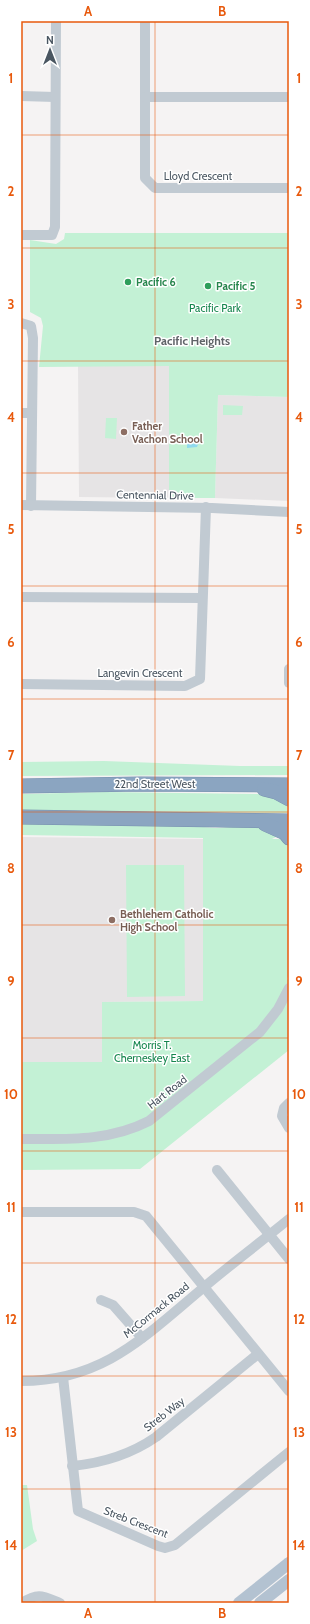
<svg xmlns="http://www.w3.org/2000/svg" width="310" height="1624" font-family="Cabin,sans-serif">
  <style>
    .education { fill: #e6e4e5 }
    .green { fill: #c3f1d5 }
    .water { fill: #90daee }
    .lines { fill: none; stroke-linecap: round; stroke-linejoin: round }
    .highway-casing { stroke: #7690ad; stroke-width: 15 }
    .minor { stroke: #c1cad2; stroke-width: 10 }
    .major { stroke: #b3c2d1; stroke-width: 12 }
    .highway { stroke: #8ba5c1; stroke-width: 14 }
    .grid { fill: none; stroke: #e8590c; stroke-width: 1; stroke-opacity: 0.55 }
    .leisure-dot { fill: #2e9e5b; stroke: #fff; stroke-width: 1.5 }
    .education-dot { fill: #8d6e63; stroke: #fff; stroke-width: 1.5 }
    .labels { text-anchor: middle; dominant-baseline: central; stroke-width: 3; stroke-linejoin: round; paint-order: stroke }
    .street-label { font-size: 11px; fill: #4a5661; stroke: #fff }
    .leisure-label { font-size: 11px; font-weight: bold; fill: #27864d; stroke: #fff; text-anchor: start }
    .park-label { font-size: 11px; fill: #17864f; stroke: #fff }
    .education-label { font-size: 11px; font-weight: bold; fill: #785e54; stroke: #fff; text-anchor: start }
    .neighbourhood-label { font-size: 12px; font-weight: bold; fill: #5f6368; stroke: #fff }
    .neatline { fill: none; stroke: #e8590c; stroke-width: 1.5 }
    .grid-label { font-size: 13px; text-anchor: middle; font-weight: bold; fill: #e8590c }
  </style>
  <rect width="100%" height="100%" fill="#f5f3f3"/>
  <g class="education">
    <path d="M78,366H169V498L79,497Z"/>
    <path d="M218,395L289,397V501L215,498Z"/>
    <path d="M21,837L203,839V1001L103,1002L102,1062H21Z"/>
  </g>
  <g class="green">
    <path d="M65,233H289V397L218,395L215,498H169V366L39,367L43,326L41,318L30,312V240L56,244L64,239Z"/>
    <path d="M223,405L243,406L242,415H223Z"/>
    <path d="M106,418H117L116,439L105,438Z"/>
    <path d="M104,761L240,766H289V775L21,776V762Z"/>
    <path d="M106,792L262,794L287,801V813L21,810V794Z"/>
    <path d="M21,823L191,826L216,828L245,826L261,828L280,835L272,839H285L289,846V973L287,979L289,981V1050L140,1169L21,1170V1062H102V1002L203,1001V838L21,835Z"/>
    <path d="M126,865H184L185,996L127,997Z"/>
    <path d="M21,1485H27L33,1529L37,1541L21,1551Z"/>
  </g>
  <path class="water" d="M187,437L197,439L199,442L197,447L187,448Z"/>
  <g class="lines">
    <defs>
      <g id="highway">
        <path d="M21,786L140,784L289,785"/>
        <path d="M264,789L276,792L289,799"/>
        <path d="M21,817L289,821"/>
        <path d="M265,824L285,833L289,838"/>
      </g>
    </defs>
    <use href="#highway" class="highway-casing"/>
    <g class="minor">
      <path d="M145,21V178L155,188H289"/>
      <path d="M21,96L55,97"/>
      <path d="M145,97H289"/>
      <path d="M21,235H52L55,227L56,21"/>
      <path d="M21,323L31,326L33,338L31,506"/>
      <path d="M21,413H32"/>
      <path d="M21,505L212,508L289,512"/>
      <path d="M21,597L202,598"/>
      <path d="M289,669V683"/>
      <path d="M21,684L185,686L200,679L206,507"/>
      <path d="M289,1103L284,1108L282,1116L289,1128"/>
      <path d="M21,1139C65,1139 108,1142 149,1121L260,1032L278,1009L289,988"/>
      <path d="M217,1170L289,1259"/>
      <path d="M21,1212H134L146,1216L289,1391"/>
      <path d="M101,1300L113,1305L142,1338"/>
      <path d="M63,1377L78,1511L158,1546L165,1548L175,1545L289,1452"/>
      <path d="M21,1381C103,1381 144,1337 203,1288C231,1264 261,1242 289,1219"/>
      <path d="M72,1466C103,1463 130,1455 156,1437L258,1354"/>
      <path d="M22,1603C38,1592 43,1596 60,1603"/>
    </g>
    <g class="major">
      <path d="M239,1603L289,1563"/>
      <path d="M260,1603L289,1580"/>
    </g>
    <use href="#highway" class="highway"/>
  </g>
  <path class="grid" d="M155,21V1603M21,135H289M21,248H289M21,361H289M21,473H289M21,586H289M21,699H289M21,812H289M21,925H289M21,1038H289M21,1151H289M21,1263H289M21,1376H289M21,1489H289"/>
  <g class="leisure-dot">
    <circle cx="128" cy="282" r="4"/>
    <circle cx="208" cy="286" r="4"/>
  </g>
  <g class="education-dot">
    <circle cx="124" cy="432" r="4"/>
    <circle cx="112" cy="920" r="4"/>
  </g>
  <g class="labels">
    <g class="street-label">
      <text x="198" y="176">Lloyd Crescent</text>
      <text transform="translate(155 495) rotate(1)">Centennial Drive</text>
      <text x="140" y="673">Langevin Crescent</text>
      <text x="155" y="784">22nd Street West</text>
      <text transform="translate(167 1092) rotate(-38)">Hart Road</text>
      <text transform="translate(156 1310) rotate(-39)">McCormack Road</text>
      <text transform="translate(164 1414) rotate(-38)">Streb Way</text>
      <text transform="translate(136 1522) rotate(21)">Streb Crescent</text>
    </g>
    <g class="leisure-label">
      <text x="136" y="282">Pacific 6</text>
      <text x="216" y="286">Pacific 5</text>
    </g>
    <g class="park-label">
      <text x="215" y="308">Pacific Park</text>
      <text x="152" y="1045">Morris T.<tspan x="152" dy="13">Cherneskey East</tspan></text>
    </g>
    <g class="education-label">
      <text x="132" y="426">Father<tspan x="132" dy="13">Vachon School</tspan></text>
      <text x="120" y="914">Bethlehem Catholic<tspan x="120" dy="13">High School</tspan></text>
    </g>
    <g class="neighbourhood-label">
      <text x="192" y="340">Pacific Heights</text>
    </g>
  </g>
  <rect width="310" height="1624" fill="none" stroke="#ffffff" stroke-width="44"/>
  <g transform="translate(50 50)" stroke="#ffffff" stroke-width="3" paint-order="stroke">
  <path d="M0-3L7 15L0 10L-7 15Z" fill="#4a5661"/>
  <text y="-6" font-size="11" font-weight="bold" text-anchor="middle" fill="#4a5661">N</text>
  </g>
  <rect x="22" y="22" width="266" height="1580" class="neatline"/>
  <g class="grid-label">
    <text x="88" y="16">A</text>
    <text x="222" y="16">B</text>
    <text x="11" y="83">1</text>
    <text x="299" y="83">1</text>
    <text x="11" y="196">2</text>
    <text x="299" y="196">2</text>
    <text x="11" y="309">3</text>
    <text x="299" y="309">3</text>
    <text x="11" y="422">4</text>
    <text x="299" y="422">4</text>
    <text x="11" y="534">5</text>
    <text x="299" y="534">5</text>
    <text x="11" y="647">6</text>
    <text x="299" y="647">6</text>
    <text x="11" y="760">7</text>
    <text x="299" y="760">7</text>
    <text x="11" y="873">8</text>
    <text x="299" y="873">8</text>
    <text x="11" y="986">9</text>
    <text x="299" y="986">9</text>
    <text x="11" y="1099">10</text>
    <text x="299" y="1099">10</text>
    <text x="11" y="1212">11</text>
    <text x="299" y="1212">11</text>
    <text x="11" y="1324">12</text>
    <text x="299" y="1324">12</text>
    <text x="11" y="1437">13</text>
    <text x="299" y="1437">13</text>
    <text x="11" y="1550">14</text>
    <text x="299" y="1550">14</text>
    <text x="88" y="1618">A</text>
    <text x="222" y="1618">B</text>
  </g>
</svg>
